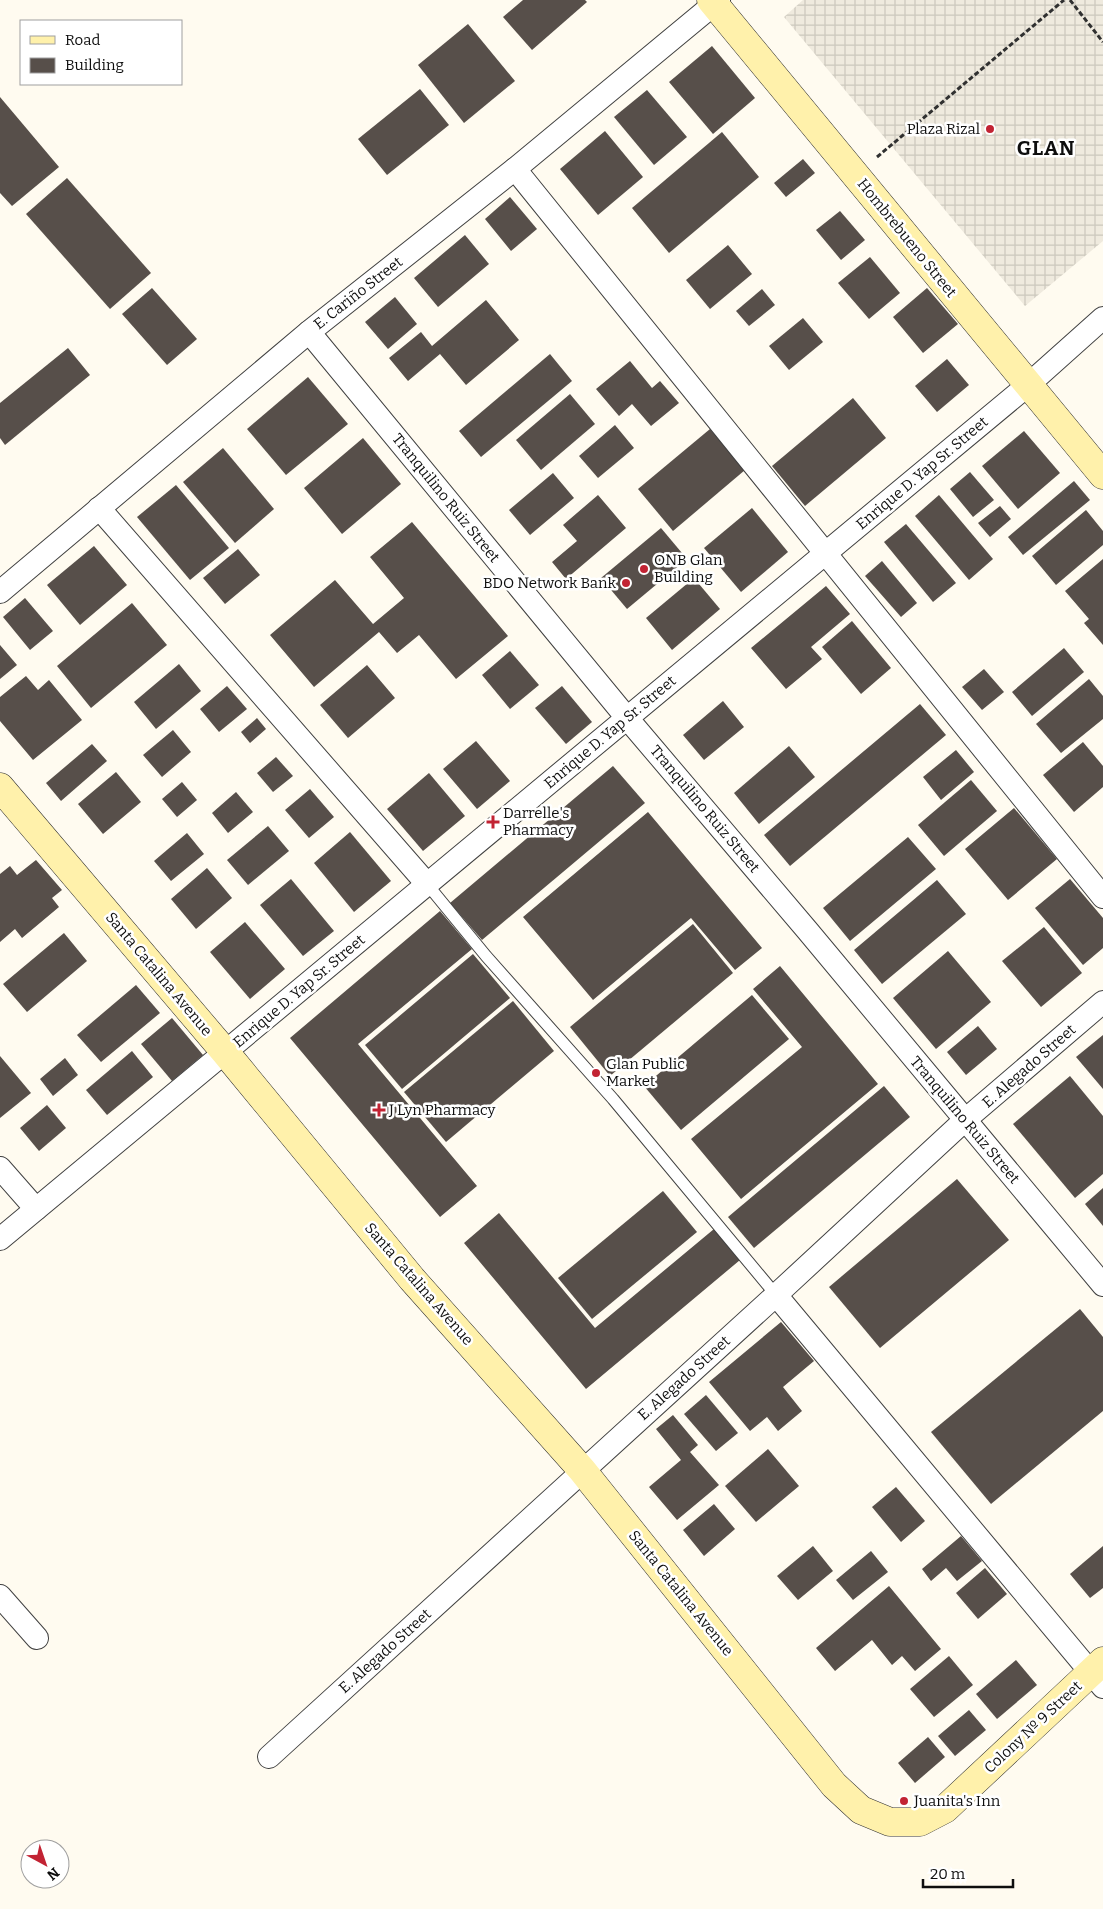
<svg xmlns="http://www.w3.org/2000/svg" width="1103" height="1909" font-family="Bitter,serif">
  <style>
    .plaza { fill: url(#plaza-grid) }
    .building { fill: #574f4a }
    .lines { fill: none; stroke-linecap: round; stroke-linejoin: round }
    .lane-casing { stroke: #414141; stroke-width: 13 }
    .street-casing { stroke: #414141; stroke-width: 24 }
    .secondary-casing { stroke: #303030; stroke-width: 29 }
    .path { stroke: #303030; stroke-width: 3; stroke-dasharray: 5 2.5; stroke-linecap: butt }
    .lane { stroke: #fff; stroke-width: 11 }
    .street { stroke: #fff; stroke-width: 22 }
    .secondary { stroke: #fff1ab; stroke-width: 28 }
    .poi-dot { fill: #c22333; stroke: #fff; stroke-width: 2 }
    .labels { text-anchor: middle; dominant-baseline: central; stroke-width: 5; stroke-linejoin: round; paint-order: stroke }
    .poi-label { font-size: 15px; fill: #0e0e0e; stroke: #fff; text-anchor: start }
    .street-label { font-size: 15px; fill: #0e0e0e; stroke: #fff }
    .district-label { font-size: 20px; font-weight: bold; letter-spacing: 1px; fill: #0e0e0e; stroke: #fff }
  </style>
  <defs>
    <pattern id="plaza-grid" width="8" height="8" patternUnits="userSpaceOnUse" patternTransform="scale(1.25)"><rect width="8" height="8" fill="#efeade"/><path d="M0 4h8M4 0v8" fill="none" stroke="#ccc8bd"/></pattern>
  </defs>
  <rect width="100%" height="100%" fill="#fffbf0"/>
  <path class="plaza" d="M803,0H1103V241L1025,306L784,17Z"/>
  <g class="building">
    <path d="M523,0H585L587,2L532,50L503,17Z"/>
    <path d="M468,24L515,81L464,123L418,65Z"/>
    <path d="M712,46L755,98L713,134L669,82Z"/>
    <path d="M420,89L449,125L387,175L358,139Z"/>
    <path d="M647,90L687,137L654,165L614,117Z"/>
    <path d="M0,97L59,167L12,206L0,193Z"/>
    <path d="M605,131L643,177L598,215L560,169Z"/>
    <path d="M722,132L759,177L669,253L632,208Z"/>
    <path d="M803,159L815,173L786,197L774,183Z"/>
    <path d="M67,178L151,273L110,309L26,214Z"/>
    <path d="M510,197L537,229L511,251L485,219Z"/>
    <path d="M840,211L865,240L841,260L816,230Z"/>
    <path d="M465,235L489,264L438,307L414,278Z"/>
    <path d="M728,245L752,274L710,309L686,280Z"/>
    <path d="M870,257L900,293L869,319L838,283Z"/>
    <path d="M152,288L197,339L167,365L122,314Z"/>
    <path d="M927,288L958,324L923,353L893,317Z"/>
    <path d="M762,289L775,305L749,326L736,311Z"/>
    <path d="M395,297L417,324L388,349L365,322Z"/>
    <path d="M486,300L519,340L466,385L440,354L408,381L389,358L421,332L432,346Z"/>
    <path d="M803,318L823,342L789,370L769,346Z"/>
    <path d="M68,348L90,375L5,445L0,438V403Z"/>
    <path d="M550,354L572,381L481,457L459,431Z"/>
    <path d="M947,359L969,385L937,412L915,386Z"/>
    <path d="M630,361L652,388L660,381L679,403L651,426L632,404L619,416L596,389Z"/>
    <path d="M308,377L348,424L286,475L247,429Z"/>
    <path d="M570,394L595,424L541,470L516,440Z"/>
    <path d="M853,398L886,438L805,506L772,466Z"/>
    <path d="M615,425L634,448L598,478L579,456Z"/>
    <path d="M710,429L745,470L673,531L638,489Z"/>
    <path d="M1024,431L1060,473L1018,509L982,466Z"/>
    <path d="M363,438L401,484L342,534L304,488Z"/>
    <path d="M223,448L274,509L235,543L183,482Z"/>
    <path d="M970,472L994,500L973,517L950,489Z"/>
    <path d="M553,473L574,498L530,535L509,510Z"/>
    <path d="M1074,481L1090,500L1023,555L1008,537Z"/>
    <path d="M176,485L229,548L190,580L137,517Z"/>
    <path d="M598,495L626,528L566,579L552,562L577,541L563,525Z"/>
    <path d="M939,495L993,559L969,580L915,516Z"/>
    <path d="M1000,506L1011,519L990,537L978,523Z"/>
    <path d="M752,508L788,552L741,592L704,548Z"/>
    <path d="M1086,510L1103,531V545L1056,585L1032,556Z"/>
    <path d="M412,522L508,636L456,679L419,635L397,653L379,632L314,687L270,635L335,580L373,624L404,598L370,557Z"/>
    <path d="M906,524L956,583L933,602L884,542Z"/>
    <path d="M661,528L687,559L627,609L601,578Z"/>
    <path d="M94,546L127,585L80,625L47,585Z"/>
    <path d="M238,549L260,575L225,604L203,578Z"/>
    <path d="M1103,559V645L1084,623L1089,619L1065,591Z"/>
    <path d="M882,561L917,603L901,617L865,576Z"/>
    <path d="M694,578L720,609L672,650L646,618Z"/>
    <path d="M826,586L850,614L811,647L822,659L786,689L751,648Z"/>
    <path d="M25,598L53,631L30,650L3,617Z"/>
    <path d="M132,603L167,645L91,708L57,666Z"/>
    <path d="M852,621L891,668L861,694L822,647Z"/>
    <path d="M0,645L17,665L0,679Z"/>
    <path d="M1064,648L1084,672L1032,716L1012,692Z"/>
    <path d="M510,651L539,685L510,709L482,675Z"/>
    <path d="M179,664L201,691L156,729L134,702Z"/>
    <path d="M367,665L395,698L348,738L320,705Z"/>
    <path d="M984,669L1004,692L982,710L962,687Z"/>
    <path d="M26,676L38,690L49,680L82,720L33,760L0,721V697Z"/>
    <path d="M1089,679L1103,696V719L1061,753L1036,724Z"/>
    <path d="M227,686L247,709L219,732L200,709Z"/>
    <path d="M562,686L592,722L566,744L535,708Z"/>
    <path d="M723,701L744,727L704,760L683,735Z"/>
    <path d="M920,704L946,735L790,866L764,835Z"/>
    <path d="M257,718L266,729L250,743L241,732Z"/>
    <path d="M173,730L191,752L162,777L143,755Z"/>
    <path d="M476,741L510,781L477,809L443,769Z"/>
    <path d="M1083,742L1103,766V787L1074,812L1043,775Z"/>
    <path d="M92,744L107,761L61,801L46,783Z"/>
    <path d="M789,746L815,777L759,824L734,793Z"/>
    <path d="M956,750L974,772L941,800L923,777Z"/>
    <path d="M276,757L293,776L273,792L257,773Z"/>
    <path d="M613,766L645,803L482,940L450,903Z"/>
    <path d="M116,772L141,802L103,834L78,804Z"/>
    <path d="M429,773L465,816L423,851L387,809Z"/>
    <path d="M971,780L997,811L944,856L918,825Z"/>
    <path d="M182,782L197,800L177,817L162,799Z"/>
    <path d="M310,789L334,817L309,838L285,810Z"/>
    <path d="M236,792L253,812L228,833L212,813Z"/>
    <path d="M1014,808L1057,859L1008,900L965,849Z"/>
    <path d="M648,812L762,948L735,970L691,918L593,1000L523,917Z"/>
    <path d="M268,826L289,851L248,885L227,860Z"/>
    <path d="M350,832L391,881L354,912L314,863Z"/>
    <path d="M187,833L204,854L171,881L154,861Z"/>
    <path d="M908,837L936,869L850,941L823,908Z"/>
    <path d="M36,860L62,890L52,898L59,907L22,938L15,929L0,942V874L10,866L17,875Z"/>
    <path d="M207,868L232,898L196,929L171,899Z"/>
    <path d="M291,879L334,931L303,956L260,905Z"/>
    <path d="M1070,879L1103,918V948L1083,965L1035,908Z"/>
    <path d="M937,880L966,914L882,984L854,950Z"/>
    <path d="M440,911L472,949L358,1044L477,1186L440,1217L290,1038Z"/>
    <path d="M245,922L285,969L250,999L210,952Z"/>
    <path d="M693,924L733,973L610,1076L570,1027Z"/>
    <path d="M1044,927L1082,973L1041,1007L1002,961Z"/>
    <path d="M64,933L87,961L27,1012L3,984Z"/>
    <path d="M948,951L991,1002L936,1049L893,998Z"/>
    <path d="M473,954L510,998L402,1089L365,1045Z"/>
    <path d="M780,966L878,1084L741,1199L691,1139L802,1047L753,989Z"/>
    <path d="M136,985L160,1013L101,1062L77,1035Z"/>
    <path d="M752,995L789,1039L681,1130L644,1086Z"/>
    <path d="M513,1001L554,1051L446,1142L404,1092Z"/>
    <path d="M172,1018L203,1055L172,1081L141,1044Z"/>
    <path d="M978,1026L997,1049L966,1075L947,1052Z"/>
    <path d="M1103,1035V1089L1076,1057Z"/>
    <path d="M132,1051L153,1077L107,1115L86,1090Z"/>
    <path d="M0,1056L31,1093L0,1118Z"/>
    <path d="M65,1058L78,1075L53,1096L40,1079Z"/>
    <path d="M1070,1076L1103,1116V1174L1075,1198L1013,1124Z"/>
    <path d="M884,1086L910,1117L754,1248L728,1217Z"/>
    <path d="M47,1105L66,1128L39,1151L20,1128Z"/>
    <path d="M957,1179L1009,1240L880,1348L829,1287Z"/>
    <path d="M1103,1188V1226L1085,1204Z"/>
    <path d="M663,1191L697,1232L592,1319L558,1278Z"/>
    <path d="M499,1213L595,1328L714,1229L740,1260L586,1389L464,1243Z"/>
    <path d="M1080,1309L1103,1337V1411L991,1504L931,1432Z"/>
    <path d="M781,1322L814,1361L783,1387L802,1411L778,1431L767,1417L750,1431L709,1382Z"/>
    <path d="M706,1395L738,1433L716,1451L684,1414Z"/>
    <path d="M673,1415L698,1445L690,1452L719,1485L677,1520L649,1487L681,1460L656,1429Z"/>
    <path d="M768,1449L799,1486L756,1522L725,1486Z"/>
    <path d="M896,1487L925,1521L901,1542L872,1507Z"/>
    <path d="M714,1504L735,1529L704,1556L683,1530Z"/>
    <path d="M961,1536L982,1561L957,1581L946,1568L931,1581L922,1569Z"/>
    <path d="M813,1546L833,1571L798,1600L777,1576Z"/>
    <path d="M1103,1546V1588L1090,1598L1070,1574Z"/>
    <path d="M871,1551L888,1572L853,1600L836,1580Z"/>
    <path d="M985,1568L1007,1594L978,1619L956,1593Z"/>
    <path d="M889,1586L941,1649L915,1671L902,1656L892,1665L872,1640L835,1671L816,1648Z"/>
    <path d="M949,1656L973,1685L934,1717L910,1689Z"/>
    <path d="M1016,1660L1037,1685L997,1719L976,1694Z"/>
    <path d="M969,1710L986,1730L955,1756L938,1736Z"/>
    <path d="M928,1737L945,1757L915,1783L898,1763Z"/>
  </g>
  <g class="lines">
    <defs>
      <path id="lane" d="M427,884L486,956L613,1099L776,1295"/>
      <g id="street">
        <path d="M515,169L1103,897"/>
        <path d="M309,332L627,718L807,930L1103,1285"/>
        <path d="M99,508L427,884"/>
        <path d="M0,592L309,332L515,169L719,0"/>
        <path d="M0,1168L36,1209"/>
        <path d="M0,1239L1028,385L1103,318"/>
        <path d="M776,1295L1103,1687"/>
        <path d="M0,1596L37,1638"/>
        <path d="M269,1757L776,1295L965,1120L1103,1002"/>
      </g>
      <g id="secondary">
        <path d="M711,0L1103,475"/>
        <path d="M0,787L225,1052L412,1279L582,1470L834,1785L861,1810L890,1822H920L945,1809L1103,1661"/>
      </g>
    </defs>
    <use href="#lane" class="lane-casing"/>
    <use href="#street" class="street-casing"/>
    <use href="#secondary" class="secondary-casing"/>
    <g class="path">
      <path d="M1070,0L1103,42"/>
      <path d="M877,157L1064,0"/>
    </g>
    <use href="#lane" class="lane"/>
    <use href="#street" class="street"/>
    <use href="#secondary" class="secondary"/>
  </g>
  <g class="poi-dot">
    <circle cx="990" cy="129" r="5"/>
    <circle cx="644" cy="569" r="5"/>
    <circle cx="626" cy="583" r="5"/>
    <path d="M490.5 814.5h5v5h5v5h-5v5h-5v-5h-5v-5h5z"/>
    <circle cx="596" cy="1073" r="5"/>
    <path d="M376.5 1102.5h5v5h5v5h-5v5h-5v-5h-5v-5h5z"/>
    <circle cx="904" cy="1801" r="5"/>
  </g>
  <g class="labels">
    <g class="poi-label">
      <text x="980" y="129" text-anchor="end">Plaza Rizal</text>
      <text x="654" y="560">ONB Glan<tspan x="654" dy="17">Building</tspan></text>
      <text x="616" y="583" text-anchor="end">BDO Network Bank</text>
      <text x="503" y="813">Darrelle's<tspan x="503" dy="17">Pharmacy</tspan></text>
      <text x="606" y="1064">Glan Public<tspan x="606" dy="17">Market</tspan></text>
      <text x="389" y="1110">J Lyn Pharmacy</text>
      <text x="914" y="1801">Juanita's Inn</text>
    </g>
    <g class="street-label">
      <text transform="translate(907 238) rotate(51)">Hombrebueno Street</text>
      <text transform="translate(358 293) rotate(-38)">E. Cariño Street</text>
      <text transform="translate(922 473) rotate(-40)">Enrique D. Yap Sr. Street</text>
      <text transform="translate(446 498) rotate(51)">Tranquilino Ruiz Street</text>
      <text transform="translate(610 732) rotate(-40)">Enrique D. Yap Sr. Street</text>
      <text transform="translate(705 809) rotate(50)">Tranquilino Ruiz Street</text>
      <text transform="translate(159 974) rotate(50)">Santa Catalina Avenue</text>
      <text transform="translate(299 991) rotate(-40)">Enrique D. Yap Sr. Street</text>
      <text transform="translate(1029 1066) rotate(-41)">E. Alegado Street</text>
      <text transform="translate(965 1120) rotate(50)">Tranquilino Ruiz Street</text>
      <text transform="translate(419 1284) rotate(49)">Santa Catalina Avenue</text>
      <text transform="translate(684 1378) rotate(-42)">E. Alegado Street</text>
      <text transform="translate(681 1593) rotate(51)">Santa Catalina Avenue</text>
      <text transform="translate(385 1651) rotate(-42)">E. Alegado Street</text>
      <text transform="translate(1033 1727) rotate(-43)">Colony № 9 Street</text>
    </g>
    <g class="district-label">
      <text x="1046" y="148">GLAN</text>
    </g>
  </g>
  <rect x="20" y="20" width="162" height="65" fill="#ffffff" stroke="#9f9f9f"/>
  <rect x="30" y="36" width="25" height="8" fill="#fff1ab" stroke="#9f9f9f"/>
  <text x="65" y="45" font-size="15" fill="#0e0e0e">Road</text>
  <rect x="30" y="58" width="25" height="15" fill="#574f4a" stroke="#9f9f9f"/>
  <text x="65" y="70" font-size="15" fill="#0e0e0e">Building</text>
  <g transform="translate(45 1864) rotate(140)"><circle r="24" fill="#ffffff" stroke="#9f9f9f"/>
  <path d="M0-4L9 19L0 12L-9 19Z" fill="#c22333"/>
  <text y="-8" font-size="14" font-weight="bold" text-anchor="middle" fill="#0e0e0e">N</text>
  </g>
  <path d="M923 1879v8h90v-8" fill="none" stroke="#0e0e0e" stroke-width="2.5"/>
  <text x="930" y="1879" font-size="15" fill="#0e0e0e" stroke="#ffffff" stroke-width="4" paint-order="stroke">20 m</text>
</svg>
